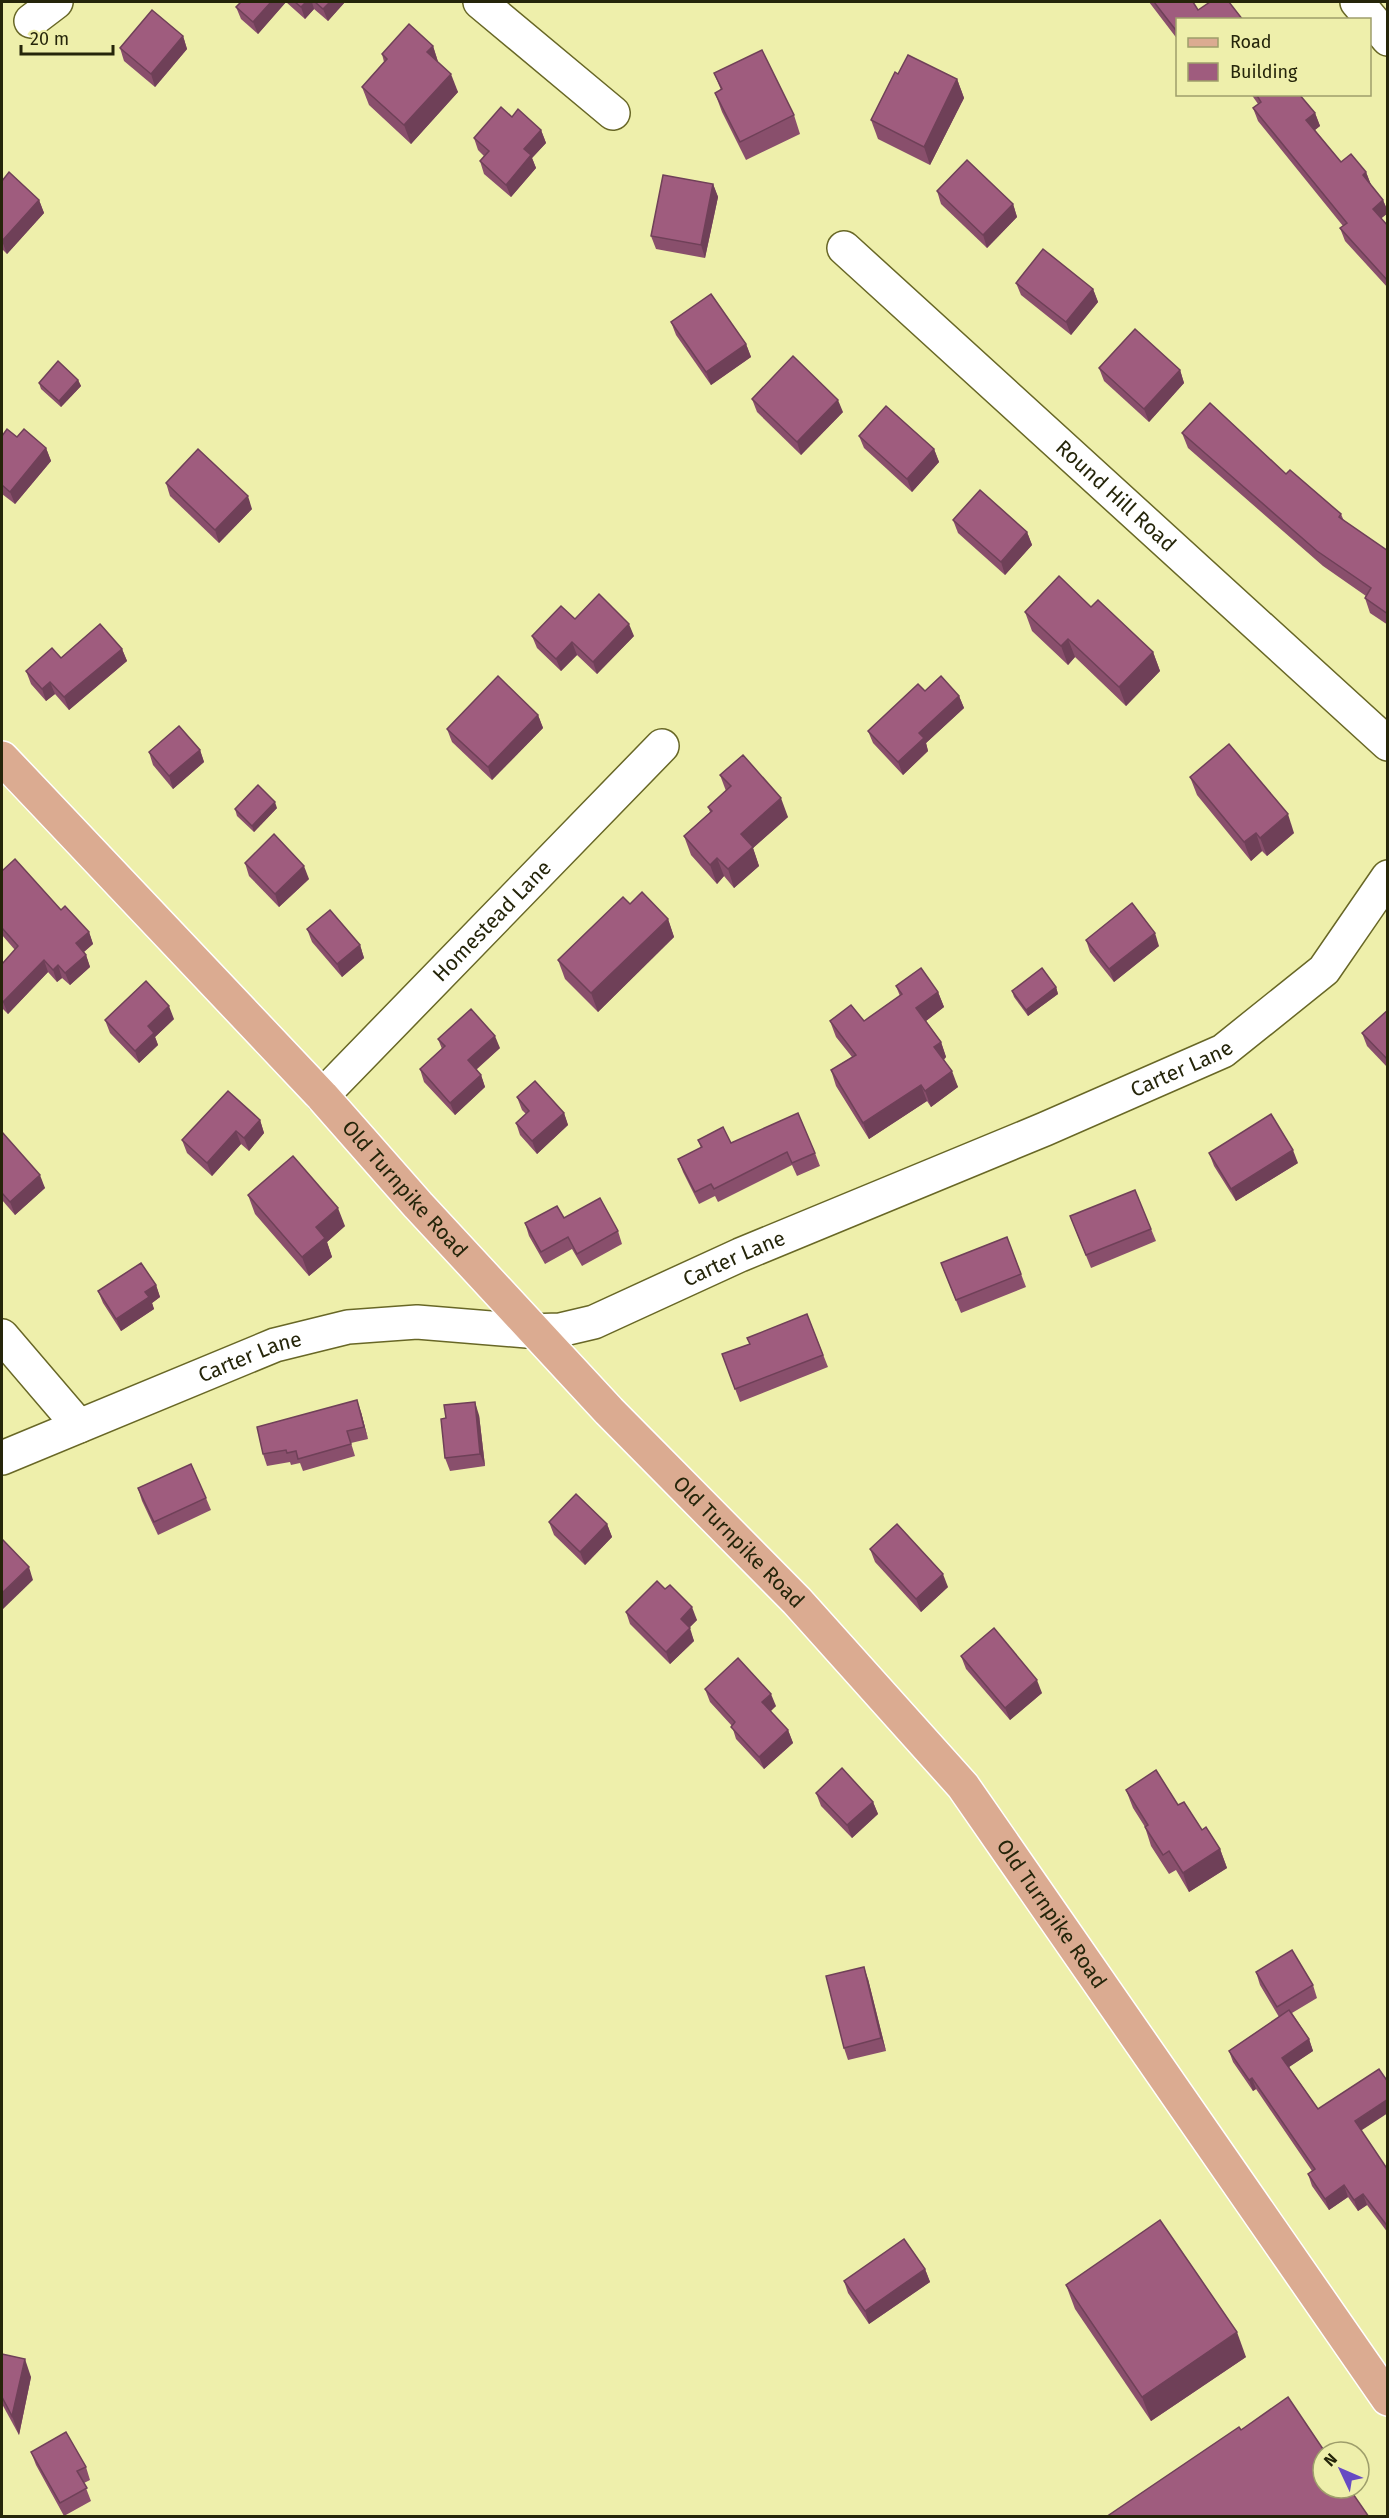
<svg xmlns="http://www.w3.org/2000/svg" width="1389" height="2518" font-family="'Fira Sans',sans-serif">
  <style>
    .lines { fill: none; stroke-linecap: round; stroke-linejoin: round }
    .minor-casing { stroke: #686726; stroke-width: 36 }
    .major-casing { stroke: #fff; stroke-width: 36 }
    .minor { stroke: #fff; stroke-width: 33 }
    .major { stroke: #dbab91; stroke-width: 33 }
    .wall { fill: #894f6c }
    .shaded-wall { fill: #6f4058 }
    .building { fill: #9f5c7e; stroke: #6f4058; stroke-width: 1.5 }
    .labels { text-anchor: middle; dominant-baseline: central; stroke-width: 4.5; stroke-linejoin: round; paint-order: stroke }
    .street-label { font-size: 21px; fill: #25250a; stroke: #eeefab }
  </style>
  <rect width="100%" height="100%" fill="#eeefab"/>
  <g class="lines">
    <defs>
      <g id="minor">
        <path d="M480,2L613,113"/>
        <path d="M1357,2L1388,39"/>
        <path d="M31,21L56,2"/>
        <path id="s1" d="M844,248L1388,744"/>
        <path id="s2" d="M322,1096L662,746"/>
        <path d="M2,1336L79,1426"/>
        <path id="s3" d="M2,1458L275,1345L348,1327L417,1322L527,1331L560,1330L594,1322L740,1255L1045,1129L1223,1051L1324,970L1388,877"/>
      </g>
      <g id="major">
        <path id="s4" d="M2,758L322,1096L418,1205L609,1411L797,1601L963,1786L1388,2399"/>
      </g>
    </defs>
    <use href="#minor" class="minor-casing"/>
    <use href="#major" class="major-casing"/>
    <use href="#minor" class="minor"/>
    <use href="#major" class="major"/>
  </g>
  <g class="wall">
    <path d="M286,2H345L328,21L314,9L305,19Z"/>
    <path d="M286,2L258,34L241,19L236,7Z"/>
    <path d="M1149,2H1193L1198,10L1229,2L1178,20V40Z"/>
    <path d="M183,36L187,49L155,87L124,61L120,48Z"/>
    <path d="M433,46L438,62L458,92L411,144L369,105L362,87L384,62L382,54Z"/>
    <path d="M714,73L794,115L800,134L746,160L722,112L715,93L721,90Z"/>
    <path d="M898,74L957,79L964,98L930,165L878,139L871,120Z"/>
    <path d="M1251,94H1299L1315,113L1320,126L1315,130L1341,162L1366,172L1371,185L1383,200L1388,211V213L1381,218L1388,226V288L1345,241L1340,228L1343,226L1258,121L1253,108L1258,104Z"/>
    <path d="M512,117L541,130L546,143L532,158L536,168L511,197L484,174L480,161L484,156L478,150L474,138Z"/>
    <path d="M2,181L39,200L44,213L7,254L2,249Z"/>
    <path d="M713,184L718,197L705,258L656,249L651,236Z"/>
    <path d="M937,191L1013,204L1017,217L987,248L941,204Z"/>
    <path d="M1016,283L1093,289L1098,302L1071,335L1021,295Z"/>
    <path d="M671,322L746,344L751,357L711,385L676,335Z"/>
    <path d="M1099,368L1180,370L1184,383L1149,422L1104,381Z"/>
    <path d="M78,380L81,386L61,407L41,389L39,383Z"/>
    <path d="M752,399L843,412L801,455L757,412Z"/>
    <path d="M1182,433L1286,474L1341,514L1344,521L1388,551V625L1370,613L1365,598L1366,596L1323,566L1188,448Z"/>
    <path d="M2,436L17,437L46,448L51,461L15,504L2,494Z"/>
    <path d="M859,436L934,449L939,462L912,492L864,448Z"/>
    <path d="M166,483L252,509L219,543L170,496Z"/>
    <path d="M953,520L1027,532L1032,545L1005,575L958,533Z"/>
    <path d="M1025,612L1153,652L1160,671L1126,706L1075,657L1068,665L1032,631Z"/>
    <path d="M575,619L634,636L597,674L577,655L561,671L537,648L532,636Z"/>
    <path d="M122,649L127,661L69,710L55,694L46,701L31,684L26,671L61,658Z"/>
    <path d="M925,691L959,696L964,708L926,743L928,751L903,775L873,743L868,731Z"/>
    <path d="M538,715L543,728L492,780L452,742L447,729Z"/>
    <path d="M200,750L204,762L173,789L153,765L149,752Z"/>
    <path d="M720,775L788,817L753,848L759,866L734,888L724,876L717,884L691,855L684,836L710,812L708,807L726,791Z"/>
    <path d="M1190,777L1294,833L1267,856L1262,851L1251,861L1197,795Z"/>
    <path d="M277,808L254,832L237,816L235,809Z"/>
    <path d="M245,863L309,879L279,907L249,876Z"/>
    <path d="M2,871L61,910L89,932L93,944L84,952L86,955L90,967L70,985L62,978L57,982L48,972L8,1014L2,1008V964L15,950L2,935Z"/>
    <path d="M630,904L668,919L674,937L598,1012L565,979L558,960Z"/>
    <path d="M307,929L360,945L364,958L342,977L312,942Z"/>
    <path d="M1086,940L1159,946L1114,982L1090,952Z"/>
    <path d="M896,986L938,992L944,1007L926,1021L941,1042L946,1057L944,1060L958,1087L931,1107L927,1101L869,1139L836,1086L831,1070L852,1057L836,1037L830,1021H864L900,996Z"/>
    <path d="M1056,987L1058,994L1028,1016L1014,997L1012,991Z"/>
    <path d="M1388,1010V1068L1367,1046L1362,1033Z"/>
    <path d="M174,1019L155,1037L158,1045L139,1063L110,1033L105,1020Z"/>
    <path d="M438,1039L500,1048L476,1070L481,1075L485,1087L455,1115L424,1082L420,1069L442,1049Z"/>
    <path d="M517,1097L564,1113L568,1125L537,1154L520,1135L516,1123L526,1114L522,1110Z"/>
    <path d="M260,1120L264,1133L249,1151L241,1144L212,1176L187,1153L182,1140Z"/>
    <path d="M2,1132L45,1188L15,1215L2,1200Z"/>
    <path d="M698,1140L815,1153L820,1166L797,1176L792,1165L718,1202L715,1196L699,1204L683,1172L678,1159L701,1148Z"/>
    <path d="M1209,1153L1298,1163L1236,1201L1214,1166Z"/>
    <path d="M248,1195L345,1226L327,1242L332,1257L309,1276L255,1214Z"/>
    <path d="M1070,1216L1151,1229L1156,1241L1091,1268Z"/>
    <path d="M564,1218L618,1231L622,1244L582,1266L572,1249L545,1264L529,1236L525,1223Z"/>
    <path d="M1007,1237L1026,1287L961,1313L941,1263Z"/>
    <path d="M156,1285L160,1297L152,1303L154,1309L121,1331L103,1303L98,1291Z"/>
    <path d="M807,1314L828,1367L740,1402L722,1354L750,1344Z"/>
    <path d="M361,1412L368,1439L351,1443L355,1456L303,1471L300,1463L291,1465L290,1462L267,1466L263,1454Z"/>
    <path d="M479,1415L485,1466L450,1471L445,1458L446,1418Z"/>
    <path d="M138,1488L206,1498L211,1510L158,1535L142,1501Z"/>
    <path d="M549,1522L607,1524L612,1537L585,1565L554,1535Z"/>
    <path d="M870,1549L948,1587L921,1612L875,1562Z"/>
    <path d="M665,1589L697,1620L689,1628L694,1641L670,1664L630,1624L626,1612Z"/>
    <path d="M961,1656L1042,1693L1010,1720L966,1669Z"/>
    <path d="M705,1689L776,1706L770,1711L788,1730L793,1743L764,1769L736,1739L732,1726L710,1702Z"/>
    <path d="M1126,1790L1178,1805L1220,1849L1227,1868L1189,1892L1176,1870L1169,1874L1151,1846L1145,1827L1133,1808Z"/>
    <path d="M816,1793L873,1802L878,1814L852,1838L821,1806Z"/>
    <path d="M1256,1972L1313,1985L1317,1998L1292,2013L1309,2039L1313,2051L1289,2067L1318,2109L1361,2131L1388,2170V2233L1367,2205L1358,2211L1348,2197L1329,2210L1312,2186L1308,2174L1312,2171L1256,2089L1253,2091L1233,2062L1229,2051L1279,2017L1260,1985Z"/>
    <path d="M868,1979L886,2051L848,2060L844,2048Z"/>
    <path d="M925,2269L930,2282L869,2324L848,2293L844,2281Z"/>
    <path d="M1066,2285L1246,2357L1151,2421L1075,2309Z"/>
    <path d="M2,2354L31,2377L19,2435L2,2404Z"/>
    <path d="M31,2452L86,2467L90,2480L84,2483L91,2501L64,2516L36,2465Z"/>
  </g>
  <g class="shaded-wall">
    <path d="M271,2H286L258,34L253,22Z"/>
    <path d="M306,2H312L314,9L305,19L301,7Z"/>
    <path d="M330,2H345L328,21L323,9Z"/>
    <path d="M183,36L187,49L155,87L151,74Z"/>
    <path d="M433,46L439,65L427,52Z"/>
    <path d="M451,74L458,92L411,144L404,125Z"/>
    <path d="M957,79L964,98L930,165L924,147Z"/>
    <path d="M1315,113L1320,126L1311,133L1306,120Z"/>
    <path d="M541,130L546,143L532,158L536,168L511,197L506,185L524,149Z"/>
    <path d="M1366,172L1371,185L1363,175Z"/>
    <path d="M713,184L718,197L705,258L701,245Z"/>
    <path d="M39,200L44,213L7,254L2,241Z"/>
    <path d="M1383,200L1388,213L1378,221L1373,209Z"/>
    <path d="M1013,204L1017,217L987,248L983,235Z"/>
    <path d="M1093,289L1098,302L1071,335L1066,322Z"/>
    <path d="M746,344L751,357L711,385L706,372Z"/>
    <path d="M1180,370L1184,383L1149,422L1144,409Z"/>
    <path d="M78,380L81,386L61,407L59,401Z"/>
    <path d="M838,400L843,412L801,455L797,442Z"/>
    <path d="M46,448L51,461L15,504L10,492Z"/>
    <path d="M934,449L939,462L912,492L907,479Z"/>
    <path d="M248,496L252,509L219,543L215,530Z"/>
    <path d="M1027,532L1032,545L1005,575L1001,562Z"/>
    <path d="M629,624L634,636L597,674L593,662Z"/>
    <path d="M1068,639L1075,657L1068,665L1061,646Z"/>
    <path d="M572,642L577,655L561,671L556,659Z"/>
    <path d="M122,649L127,661L69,710L64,697Z"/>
    <path d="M1153,652L1160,671L1126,706L1119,687Z"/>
    <path d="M50,682L55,694L46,701L42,689Z"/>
    <path d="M959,696L964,708L926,743L928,751L903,775L898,762L919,733Z"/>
    <path d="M538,715L543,728L492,780L488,767Z"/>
    <path d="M200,750L204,762L173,789L169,776Z"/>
    <path d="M781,798L788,817L753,848L759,866L734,888L728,869L741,834Z"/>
    <path d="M275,802L277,808L254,832L252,826Z"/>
    <path d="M1288,814L1294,833L1267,856L1260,838Z"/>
    <path d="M1256,833L1262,851L1251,861L1244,842Z"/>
    <path d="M717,858L724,876L717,884L710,865Z"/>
    <path d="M304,866L309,879L279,907L275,894Z"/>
    <path d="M668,919L674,937L598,1012L591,993Z"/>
    <path d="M89,932L93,944L80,955L76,943Z"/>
    <path d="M1155,933L1159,946L1114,982L1109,969Z"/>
    <path d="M360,945L364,958L342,977L337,964Z"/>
    <path d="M86,955L90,967L70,985L65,973Z"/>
    <path d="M44,960L48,972L8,1014L3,1002Z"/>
    <path d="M58,965L62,978L57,982L53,970Z"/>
    <path d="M1056,987L1058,994L1028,1016L1026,1010Z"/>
    <path d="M938,992L944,1007L922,1024L916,1008Z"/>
    <path d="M169,1006L174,1019L155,1037L158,1045L139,1063L135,1051L148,1026Z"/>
    <path d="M495,1036L500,1048L472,1073L468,1060Z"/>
    <path d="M941,1042L946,1057L940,1062L934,1047Z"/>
    <path d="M952,1071L958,1087L931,1107L925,1091Z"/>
    <path d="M481,1075L485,1087L455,1115L450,1103Z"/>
    <path d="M921,1085L927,1101L869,1139L863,1123Z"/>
    <path d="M564,1113L568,1125L537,1154L532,1141Z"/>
    <path d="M260,1120L264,1133L249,1151L244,1138Z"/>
    <path d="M236,1131L241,1144L212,1176L207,1163Z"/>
    <path d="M1293,1150L1298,1163L1236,1201L1231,1189Z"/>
    <path d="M40,1175L45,1188L15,1215L10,1202Z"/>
    <path d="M338,1208L345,1226L327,1242L332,1257L309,1276L302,1257L316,1227Z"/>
    <path d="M156,1285L160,1297L152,1303L154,1309L121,1331L116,1319L145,1292Z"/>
    <path d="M357,1400L361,1412L368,1439L364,1427Z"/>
    <path d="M475,1402L479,1415L485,1466L480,1454Z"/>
    <path d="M607,1524L612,1537L585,1565L580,1552Z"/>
    <path d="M29,1567L33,1580L2,1610V1593Z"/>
    <path d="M943,1574L948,1587L921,1612L916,1599Z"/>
    <path d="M692,1607L697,1620L685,1632L681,1619Z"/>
    <path d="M690,1628L694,1641L670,1664L666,1652Z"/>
    <path d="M1037,1680L1042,1693L1010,1720L1005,1708Z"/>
    <path d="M771,1694L776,1706L767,1715L762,1702Z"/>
    <path d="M788,1730L793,1743L764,1769L759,1757Z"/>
    <path d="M873,1802L878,1814L852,1838L847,1825Z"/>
    <path d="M1220,1849L1227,1868L1189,1892L1183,1873Z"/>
    <path d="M864,1967L868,1979L886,2051L881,2038Z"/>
    <path d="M1309,2039L1313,2051L1286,2069L1282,2058Z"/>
    <path d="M1252,2078L1256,2089L1253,2091L1249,2080Z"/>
    <path d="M1388,2099V2113L1359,2132L1355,2121Z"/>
    <path d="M1344,2185L1348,2197L1329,2210L1325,2199Z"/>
    <path d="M1363,2194L1367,2205L1358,2211L1354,2200Z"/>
    <path d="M925,2269L930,2282L869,2324L865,2311Z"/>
    <path d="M1237,2332L1246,2357L1151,2421L1142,2397Z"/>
    <path d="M25,2359L31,2377L19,2435L12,2416Z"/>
  </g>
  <g class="building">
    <path d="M241,2H271L253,22L236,7Z"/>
    <path d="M295,2H306L301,7Z"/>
    <path d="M315,2H330L323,9Z"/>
    <path d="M1154,2H1193L1198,10L1210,2H1229L1243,20H1178V33Z"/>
    <path d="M152,10L183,36L151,74L120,48Z"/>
    <path d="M409,24L433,46L427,52L451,74L404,125L362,87L387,59L382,54Z"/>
    <path d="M762,50L794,115L740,142L715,93L722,89L714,73Z"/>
    <path d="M908,55L957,79L924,147L871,120L895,72L898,74Z"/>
    <path d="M1256,94H1299L1315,113L1306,120L1341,162L1351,154L1366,172L1363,175L1383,200L1373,209L1388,226V281L1340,228L1347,223L1253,108L1261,102Z"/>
    <path d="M501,107L512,117L518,109L541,130L524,149L531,155L506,185L480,161L489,151L474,138Z"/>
    <path d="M967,160L1013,204L983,235L937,191Z"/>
    <path d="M9,172L39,200L2,241V181Z"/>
    <path d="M663,175L713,184L701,245L651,236Z"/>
    <path d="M1043,249L1093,289L1066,322L1016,283Z"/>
    <path d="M711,294L746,344L706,372L671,322Z"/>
    <path d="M1135,329L1180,370L1144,409L1099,368Z"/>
    <path d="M793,356L838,400L797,442L752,399Z"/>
    <path d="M58,361L78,380L59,401L39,383Z"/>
    <path d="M1210,403L1286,474L1290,470L1341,514L1339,517L1388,551V614L1365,598L1371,588L1317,551L1182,433Z"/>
    <path d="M886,406L934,449L907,479L859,436Z"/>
    <path d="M7,429L17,437L24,429L46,448L10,492L2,485V436Z"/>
    <path d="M198,449L248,496L215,530L166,483Z"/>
    <path d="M980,490L1027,532L1001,562L953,520Z"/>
    <path d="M1059,576L1091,607L1098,600L1153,652L1119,687L1068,639L1061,646L1025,612Z"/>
    <path d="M599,594L629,624L593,662L572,642L556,659L532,636L561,606L575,619Z"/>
    <path d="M100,624L122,649L64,697L50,682L42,689L26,671L52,648L61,658Z"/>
    <path d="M498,676L538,715L488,767L447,729Z"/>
    <path d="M941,676L959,696L919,733L924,738L898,762L868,731L918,684L925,691Z"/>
    <path d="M179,726L200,750L169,776L149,752Z"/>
    <path d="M1229,744L1288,814L1260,838L1256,833L1244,842L1190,777Z"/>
    <path d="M743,755L781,798L741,834L753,847L728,869L717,858L710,865L684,836L712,811L708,807L731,786L720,775Z"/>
    <path d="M258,785L275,802L252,826L235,809Z"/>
    <path d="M274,834L304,866L275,894L245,863Z"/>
    <path d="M15,859L61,910L65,906L89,932L76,943L86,955L65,973L58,965L53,970L44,960L3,1002L2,1000V964L18,946L2,928V871Z"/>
    <path d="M642,892L668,919L591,993L558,960L623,897L630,904Z"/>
    <path d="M1132,903L1155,933L1109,969L1086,940Z"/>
    <path d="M330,910L360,945L337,964L307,929Z"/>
    <path d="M921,968L938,992L916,1008L941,1042L934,1047L952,1071L925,1091L921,1085L863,1123L831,1070L856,1055L830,1021L851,1005L864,1021L902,994L896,986Z"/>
    <path d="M1042,968L1056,987L1026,1010L1012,991Z"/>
    <path d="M146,981L169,1006L148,1026L154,1033L135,1051L105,1020Z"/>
    <path d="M471,1009L495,1036L468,1060L481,1075L450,1103L420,1069L445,1046L438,1039Z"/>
    <path d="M1388,1010V1060L1362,1033Z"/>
    <path d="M535,1081L564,1113L532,1141L516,1123L529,1111L517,1097Z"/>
    <path d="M228,1091L260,1120L244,1138L236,1131L207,1163L182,1140Z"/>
    <path d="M798,1113L815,1153L792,1163L787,1152L714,1189L711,1184L695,1192L678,1159L702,1147L698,1140L723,1127L731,1143Z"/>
    <path d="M1271,1114L1293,1150L1231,1189L1209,1153Z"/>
    <path d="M2,1132L40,1175L10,1202L2,1193Z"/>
    <path d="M293,1156L338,1208L316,1227L325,1238L302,1257L248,1195Z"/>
    <path d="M1135,1190L1151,1229L1086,1255L1070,1216Z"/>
    <path d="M600,1198L618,1231L577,1254L568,1237L541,1252L525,1223L557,1206L564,1218Z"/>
    <path d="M1007,1237L1021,1274L956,1300L941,1263Z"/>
    <path d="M141,1263L156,1285L145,1292L149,1297L116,1319L98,1291Z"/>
    <path d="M807,1314L823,1355L735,1389L722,1354L750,1344L747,1338Z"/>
    <path d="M357,1400L364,1427L347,1431L351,1444L298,1459L296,1451L287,1453L286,1450L263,1454L257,1427Z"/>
    <path d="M475,1402L480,1454L445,1458L441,1419L446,1418L444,1405Z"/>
    <path d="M191,1464L206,1498L154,1522L138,1488Z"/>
    <path d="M576,1494L607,1524L580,1552L549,1522Z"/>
    <path d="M897,1524L943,1574L916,1599L870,1549Z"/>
    <path d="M3,1540L29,1567L2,1593V1541Z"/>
    <path d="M657,1581L665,1589L670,1585L692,1607L681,1619L690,1628L666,1652L626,1612Z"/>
    <path d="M994,1628L1037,1680L1005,1708L961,1656Z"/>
    <path d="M738,1658L771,1694L762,1702L788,1730L759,1757L731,1727L735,1722L705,1689Z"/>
    <path d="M842,1768L873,1802L847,1825L816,1793Z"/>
    <path d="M1156,1770L1178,1805L1184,1802L1202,1830L1206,1827L1220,1849L1183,1873L1169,1851L1163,1855L1145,1827L1148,1825L1126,1790Z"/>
    <path d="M1292,1950L1313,1985L1277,2007L1256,1972Z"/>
    <path d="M864,1967L881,2038L844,2048L826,1976Z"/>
    <path d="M1289,2010L1309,2039L1282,2058L1318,2109L1379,2069L1388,2082V2099L1355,2121L1388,2170V2227L1363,2194L1354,2200L1344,2185L1325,2199L1308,2174L1315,2169L1252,2078L1249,2080L1229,2051Z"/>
    <path d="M1160,2220L1237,2332L1142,2397L1066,2285Z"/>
    <path d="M904,2239L925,2269L865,2311L844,2281Z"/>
    <path d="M2,2354L25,2359L12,2416L2,2397Z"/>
    <path d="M1288,2397L1325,2452H1323V2488H1349L1369,2517H1106L1239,2427L1241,2430Z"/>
    <path d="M66,2432L86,2467L77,2471L87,2488L60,2503L31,2452Z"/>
  </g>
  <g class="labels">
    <g class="street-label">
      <text stroke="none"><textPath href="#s1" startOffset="368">Round Hill Road</textPath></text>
      <text stroke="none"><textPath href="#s2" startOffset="244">Homestead Lane</textPath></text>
      <text stroke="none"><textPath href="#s3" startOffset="1258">Carter Lane</textPath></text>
      <text stroke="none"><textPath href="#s4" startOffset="590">Old Turnpike Road</textPath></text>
      <text stroke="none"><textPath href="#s3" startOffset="772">Carter Lane</textPath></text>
      <text stroke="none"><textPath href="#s3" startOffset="268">Carter Lane</textPath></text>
      <text stroke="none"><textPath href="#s4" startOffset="1076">Old Turnpike Road</textPath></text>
      <text stroke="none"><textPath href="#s4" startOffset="1563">Old Turnpike Road</textPath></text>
    </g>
  </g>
  <rect width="1389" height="2518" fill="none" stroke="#25250a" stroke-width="6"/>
  <rect x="1176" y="18" width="195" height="78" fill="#eeefab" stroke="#9e9e6b" stroke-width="1.5"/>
  <rect x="1188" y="38" width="30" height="9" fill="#dbab91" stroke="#9e9e6b" stroke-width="1.5"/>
  <text x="1230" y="48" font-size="18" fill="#25250a">Road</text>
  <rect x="1188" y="63" width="30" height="18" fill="#9f5c7e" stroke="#9e9e6b" stroke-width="1.5"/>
  <text x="1230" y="78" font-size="18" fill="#25250a">Building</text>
  <g transform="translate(1341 2470) rotate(314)"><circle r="28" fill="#eeefab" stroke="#9e9e6b" stroke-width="1.5"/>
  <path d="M0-4.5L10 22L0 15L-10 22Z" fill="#664ac3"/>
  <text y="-9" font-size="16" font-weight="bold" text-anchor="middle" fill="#25250a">N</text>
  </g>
  <path d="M21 45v9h92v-9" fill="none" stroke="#25250a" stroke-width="3"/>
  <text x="30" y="45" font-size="18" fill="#25250a" stroke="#eeefab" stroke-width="4.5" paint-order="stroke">20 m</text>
</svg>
